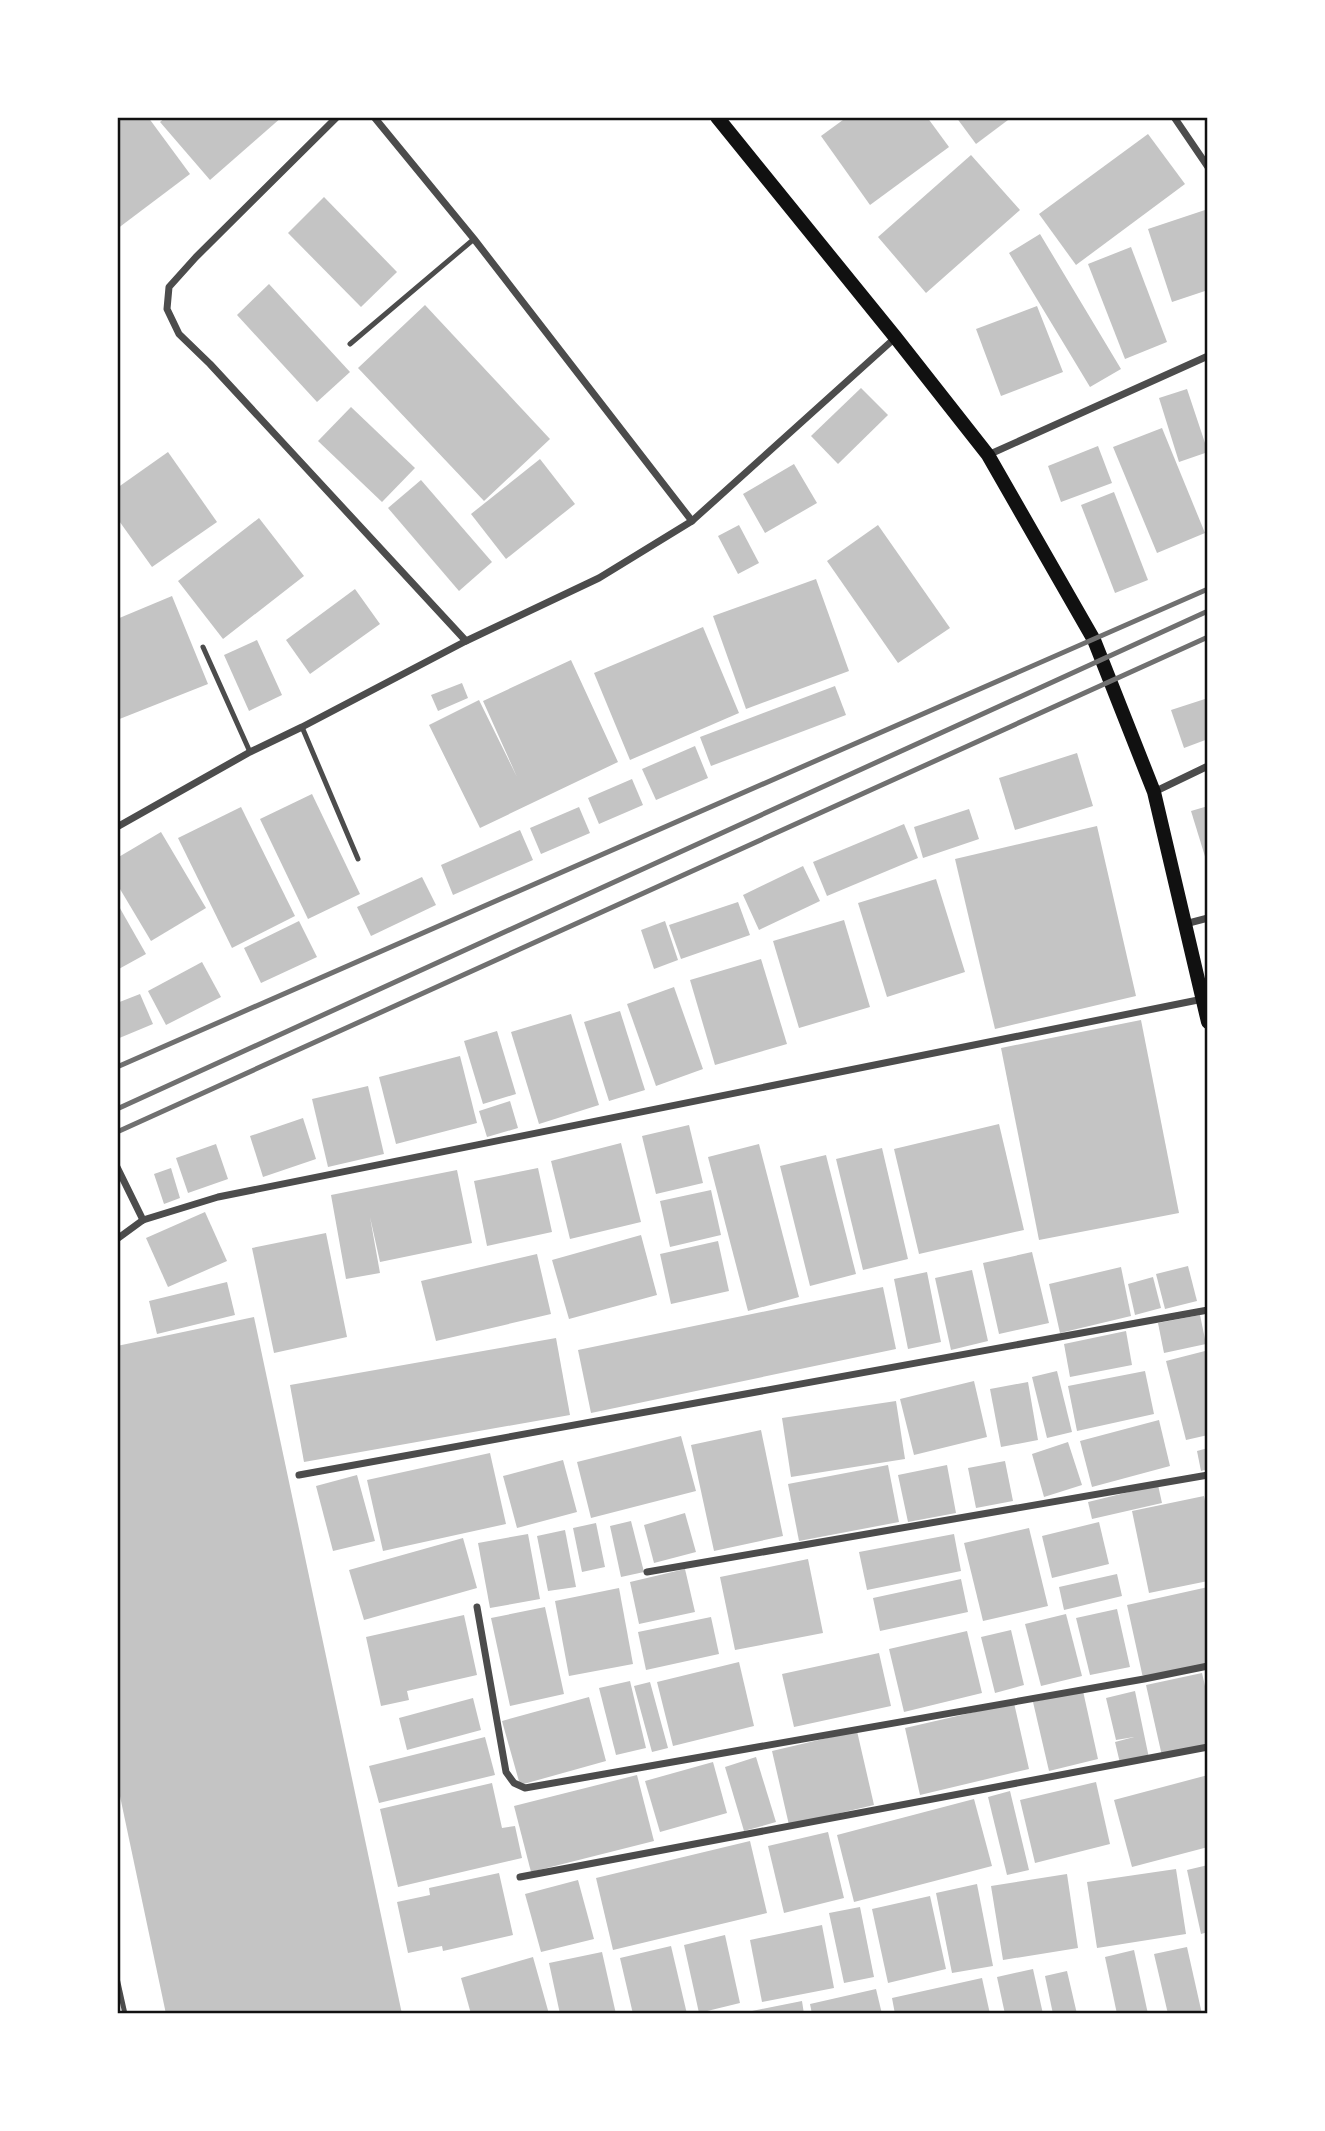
<svg xmlns="http://www.w3.org/2000/svg" width="1325" height="2131" font-family="Poppins,sans-serif">
  <style>
    .building { fill: #c4c4c4 }
    .lines { fill: none; stroke-linecap: round; stroke-linejoin: round }
    .service { stroke: #4c4c4c; stroke-width: 5 }
    .minor { stroke: #4c4c4c; stroke-width: 7 }
    .secondary { stroke: #111; stroke-width: 14 }
    .rail { stroke: #707070; stroke-width: 5 }
    .neatline { fill: none; stroke: #111; stroke-width: 2.5 }
  </style>
  <rect width="100%" height="100%" fill="#fff"/>
  <g class="building">
    <path d="M117,117H148L190,174L117,229Z"/>
    <path d="M166,117H282L210,180L160,122Z"/>
    <path d="M847,117H927L949,147L870,205L821,136Z"/>
    <path d="M956,117H1012L976,144Z"/>
    <path d="M1148,134L1185,184L1076,265L1039,214Z"/>
    <path d="M971,155L1020,210L926,293L878,237Z"/>
    <path d="M324,197L397,272L361,307L288,233Z"/>
    <path d="M1208,209V290L1172,302L1148,229Z"/>
    <path d="M1040,234L1121,369L1090,387L1009,253Z"/>
    <path d="M1131,247L1167,342L1125,359L1088,264Z"/>
    <path d="M269,284L350,372L317,402L237,315Z"/>
    <path d="M425,305L550,439L484,501L358,368Z"/>
    <path d="M1037,306L1063,372L1001,396L976,329Z"/>
    <path d="M861,388L888,415L838,464L811,436Z"/>
    <path d="M1187,389L1208,452L1179,462L1159,398Z"/>
    <path d="M351,407L415,468L382,502L318,441Z"/>
    <path d="M1162,428L1205,533L1157,553L1113,447Z"/>
    <path d="M1098,446L1112,483L1061,502L1048,466Z"/>
    <path d="M168,452L217,522L152,567L117,518V488Z"/>
    <path d="M540,459L575,504L506,559L471,514Z"/>
    <path d="M794,464L817,503L765,533L743,494Z"/>
    <path d="M421,480L492,562L459,591L388,508Z"/>
    <path d="M1114,492L1148,580L1115,593L1081,505Z"/>
    <path d="M259,518L304,576L223,639L178,581Z"/>
    <path d="M739,525L759,563L738,574L718,536Z"/>
    <path d="M878,525L950,628L898,663L827,561Z"/>
    <path d="M816,579L849,671L746,709L713,616Z"/>
    <path d="M355,589L380,624L310,674L286,640Z"/>
    <path d="M172,596L208,684L117,720V619Z"/>
    <path d="M703,627L739,713L630,760L594,673Z"/>
    <path d="M257,640L282,695L249,711L224,655Z"/>
    <path d="M571,660L618,762L480,828L429,725L479,700L517,777L483,701Z"/>
    <path d="M462,683L468,698L438,711L431,695Z"/>
    <path d="M835,686L846,715L711,766L700,737Z"/>
    <path d="M1208,698V739L1184,748L1171,710Z"/>
    <path d="M695,746L708,778L656,800L642,769Z"/>
    <path d="M1077,753L1093,806L1015,830L999,778Z"/>
    <path d="M632,779L643,805L599,824L588,798Z"/>
    <path d="M312,794L360,894L308,919L260,819Z"/>
    <path d="M1208,806V863H1207L1191,811Z"/>
    <path d="M241,807L295,916L232,948L178,838Z"/>
    <path d="M579,807L590,833L541,854L530,828Z"/>
    <path d="M969,809L979,839L923,858L914,827Z"/>
    <path d="M904,824L918,858L827,896L813,862Z"/>
    <path d="M1097,826L1136,996L995,1029L955,859Z"/>
    <path d="M520,830L533,860L453,895L441,865Z"/>
    <path d="M161,832L206,908L151,941L117,884V858Z"/>
    <path d="M803,866L820,901L759,930L743,895Z"/>
    <path d="M422,877L436,905L371,936L357,907Z"/>
    <path d="M936,879L965,972L887,997L858,903Z"/>
    <path d="M738,902L750,935L681,959L669,925Z"/>
    <path d="M117,903L146,954L117,970Z"/>
    <path d="M844,920L870,1007L799,1028L773,941Z"/>
    <path d="M299,921L317,957L261,983L244,948Z"/>
    <path d="M665,921L678,960L654,969L641,930Z"/>
    <path d="M761,959L787,1044L715,1065L690,980Z"/>
    <path d="M202,962L221,997L166,1025L148,991Z"/>
    <path d="M674,987L703,1069L656,1086L627,1004Z"/>
    <path d="M140,994L153,1024L117,1039V1003Z"/>
    <path d="M620,1011L645,1090L609,1101L584,1022Z"/>
    <path d="M571,1014L599,1105L539,1124L511,1032Z"/>
    <path d="M1141,1020L1179,1213L1039,1240L1001,1048Z"/>
    <path d="M497,1031L516,1094L483,1104L464,1041Z"/>
    <path d="M460,1056L477,1123L396,1144L379,1077Z"/>
    <path d="M368,1086L384,1154L328,1167L312,1099Z"/>
    <path d="M510,1101L518,1128L487,1137L479,1111Z"/>
    <path d="M303,1118L316,1159L263,1177L250,1136Z"/>
    <path d="M999,1124L1024,1230L919,1254L894,1149Z"/>
    <path d="M689,1125L703,1183L656,1194L642,1136Z"/>
    <path d="M621,1143L641,1222L570,1239L551,1161Z"/>
    <path d="M216,1144L228,1179L188,1193L176,1158Z"/>
    <path d="M759,1144L799,1297L748,1311L708,1157Z"/>
    <path d="M882,1148L908,1259L863,1270L836,1159Z"/>
    <path d="M826,1155L856,1274L810,1286L780,1166Z"/>
    <path d="M171,1168L180,1198L164,1204L154,1174Z"/>
    <path d="M538,1168L552,1232L487,1246L474,1181Z"/>
    <path d="M457,1170L472,1243L380,1262L370,1217L380,1273L346,1279L331,1195Z"/>
    <path d="M711,1190L721,1235L670,1247L660,1201Z"/>
    <path d="M205,1212L227,1261L168,1287L146,1238Z"/>
    <path d="M326,1233L347,1337L274,1353L252,1248Z"/>
    <path d="M641,1235L657,1295L569,1319L552,1260Z"/>
    <path d="M718,1241L729,1291L671,1304L660,1254Z"/>
    <path d="M1032,1252L1049,1323L999,1334L983,1263Z"/>
    <path d="M537,1254L551,1314L436,1341L421,1281Z"/>
    <path d="M1188,1266L1197,1301L1165,1309L1156,1274Z"/>
    <path d="M1121,1267L1131,1316L1060,1333L1049,1284Z"/>
    <path d="M972,1270L988,1341L951,1350L935,1278Z"/>
    <path d="M927,1272L941,1342L908,1349L894,1279Z"/>
    <path d="M1153,1277L1161,1308L1135,1315L1128,1284Z"/>
    <path d="M227,1282L235,1315L157,1334L149,1301Z"/>
    <path d="M883,1287L896,1349L591,1413L578,1350Z"/>
    <path d="M1200,1315L1206,1344L1164,1353L1158,1323Z"/>
    <path d="M254,1317L402,2014H166L117,1782V1346Z"/>
    <path d="M1126,1331L1132,1365L1070,1377L1064,1344Z"/>
    <path d="M556,1338L570,1415L304,1462L290,1385Z"/>
    <path d="M1205,1351L1208,1362V1435L1186,1440L1166,1361Z"/>
    <path d="M1057,1371L1072,1432L1047,1438L1032,1377Z"/>
    <path d="M1145,1371L1154,1414L1077,1431L1068,1386Z"/>
    <path d="M974,1381L987,1437L914,1455L900,1399Z"/>
    <path d="M1028,1382L1038,1440L1001,1447L990,1389Z"/>
    <path d="M896,1401L905,1459L791,1477L782,1418Z"/>
    <path d="M1159,1420L1170,1466L1092,1487L1080,1441Z"/>
    <path d="M761,1430L783,1536L714,1551L691,1445Z"/>
    <path d="M681,1436L696,1491L591,1518L577,1462Z"/>
    <path d="M1068,1442L1082,1485L1044,1497L1032,1454Z"/>
    <path d="M1208,1448V1469L1201,1471L1197,1451Z"/>
    <path d="M490,1453L506,1524L383,1551L367,1480Z"/>
    <path d="M563,1460L577,1512L517,1528L503,1476Z"/>
    <path d="M1005,1461L1013,1501L976,1508L968,1468Z"/>
    <path d="M888,1465L899,1522L799,1541L788,1484Z"/>
    <path d="M947,1465L956,1513L908,1522L898,1475Z"/>
    <path d="M357,1475L375,1541L333,1551L316,1486Z"/>
    <path d="M1158,1485L1162,1503L1092,1519L1088,1502Z"/>
    <path d="M1204,1496L1208,1515V1581L1149,1593L1132,1511Z"/>
    <path d="M685,1513L696,1552L654,1563L644,1525Z"/>
    <path d="M631,1521L644,1572L621,1577L610,1526Z"/>
    <path d="M1099,1522L1109,1564L1052,1578L1042,1536Z"/>
    <path d="M596,1523L605,1567L582,1572L573,1528Z"/>
    <path d="M1029,1528L1048,1606L983,1621L964,1543Z"/>
    <path d="M565,1530L576,1587L548,1591L537,1536Z"/>
    <path d="M528,1534L540,1599L490,1608L478,1543Z"/>
    <path d="M954,1534L961,1571L867,1590L859,1552Z"/>
    <path d="M463,1538L477,1588L364,1620L349,1570Z"/>
    <path d="M808,1559L823,1633L735,1650L720,1577Z"/>
    <path d="M685,1569L695,1612L639,1624L630,1582Z"/>
    <path d="M1117,1574L1122,1596L1064,1610L1059,1587Z"/>
    <path d="M961,1579L968,1612L880,1631L873,1598Z"/>
    <path d="M1208,1587V1663L1143,1678L1127,1605Z"/>
    <path d="M619,1588L633,1664L569,1676L555,1601Z"/>
    <path d="M545,1607L564,1694L510,1706L491,1618Z"/>
    <path d="M1117,1609L1130,1667L1090,1675L1076,1618Z"/>
    <path d="M1066,1614L1082,1676L1041,1686L1025,1624Z"/>
    <path d="M464,1615L477,1675L407,1691L409,1700L381,1706L366,1637Z"/>
    <path d="M711,1617L719,1654L646,1670L638,1632Z"/>
    <path d="M1011,1630L1024,1685L995,1693L981,1637Z"/>
    <path d="M967,1631L982,1693L904,1712L889,1649Z"/>
    <path d="M879,1653L891,1706L794,1727L782,1674Z"/>
    <path d="M739,1662L754,1726L673,1746L657,1682Z"/>
    <path d="M1202,1673L1208,1699V1745L1162,1756L1146,1685Z"/>
    <path d="M630,1681L646,1748L616,1755L599,1688Z"/>
    <path d="M650,1682L668,1748L652,1752L634,1686Z"/>
    <path d="M1083,1691L1098,1759L1049,1771L1033,1702Z"/>
    <path d="M1135,1691L1149,1758L1120,1763L1115,1742L1134,1737L1116,1740L1106,1698Z"/>
    <path d="M589,1697L606,1761L520,1785L502,1721Z"/>
    <path d="M473,1698L481,1730L407,1750L399,1718Z"/>
    <path d="M1014,1703L1029,1769L920,1795L905,1728Z"/>
    <path d="M857,1731L874,1805L789,1825L772,1751Z"/>
    <path d="M485,1737L495,1775L379,1803L369,1766Z"/>
    <path d="M756,1757L776,1822L744,1831L725,1767Z"/>
    <path d="M713,1762L727,1813L660,1832L645,1781Z"/>
    <path d="M637,1775L654,1841L531,1872L514,1806Z"/>
    <path d="M1208,1775V1847L1132,1867L1114,1800Z"/>
    <path d="M1096,1782L1110,1844L1035,1863L1020,1800Z"/>
    <path d="M492,1783L502,1828L515,1826L522,1858L398,1887L380,1809Z"/>
    <path d="M1010,1791L1029,1870L1007,1875L988,1797Z"/>
    <path d="M974,1799L992,1866L854,1902L837,1835Z"/>
    <path d="M828,1832L844,1898L784,1913L768,1846Z"/>
    <path d="M750,1841L767,1913L613,1950L596,1878Z"/>
    <path d="M1208,1865V1932L1201,1934L1187,1870Z"/>
    <path d="M1176,1869L1186,1934L1097,1948L1087,1882Z"/>
    <path d="M499,1873L513,1935L443,1951L442,1946L408,1953L397,1902L430,1895L429,1888Z"/>
    <path d="M1067,1874L1078,1948L1003,1960L991,1886Z"/>
    <path d="M578,1880L594,1939L541,1952L525,1894Z"/>
    <path d="M977,1884L993,1966L952,1973L936,1893Z"/>
    <path d="M930,1896L946,1969L888,1983L872,1909Z"/>
    <path d="M860,1907L874,1977L844,1983L829,1913Z"/>
    <path d="M822,1925L834,1988L762,2002L750,1940Z"/>
    <path d="M725,1935L740,2003L699,2013L684,1945Z"/>
    <path d="M671,1946L687,2014H633L620,1958Z"/>
    <path d="M1187,1947L1202,2014H1168L1154,1954Z"/>
    <path d="M1134,1950L1148,2014H1117L1105,1957Z"/>
    <path d="M602,1952L616,2014H560L549,1963Z"/>
    <path d="M533,1957L549,2014H471L461,1978Z"/>
    <path d="M1033,1969L1043,2014H1005L997,1977Z"/>
    <path d="M1067,1971L1077,2014H1053L1045,1976Z"/>
    <path d="M982,1978L990,2014H895L892,1998Z"/>
    <path d="M876,1989L882,2014H812L810,2004Z"/>
    <path d="M802,2001L804,2014H753L752,2011Z"/>
  </g>
  <g class="lines">
    <g class="service">
      <path d="M350,344L474,239"/>
      <path d="M203,647L250,752"/>
      <path d="M302,727L358,859"/>
      <path d="M117,1978L125,2014"/>
    </g>
    <g class="minor">
      <path d="M337,117L196,257L169,287L167,309L179,334L210,364L466,641"/>
      <path d="M374,117L474,239L692,521"/>
      <path d="M1174,117L1208,167"/>
      <path d="M988,455L1208,356"/>
      <path d="M1154,792L1208,766"/>
      <path d="M117,827L250,752L302,727L466,641L599,578L692,521L895,338"/>
      <path d="M1185,924L1208,918"/>
      <path d="M117,1167L143,1220"/>
      <path d="M117,1239L143,1220L218,1197L1203,999"/>
      <path d="M299,1475L1208,1310"/>
      <path d="M647,1572L1208,1475"/>
      <path d="M477,1607L506,1772L514,1783L525,1788L1144,1679L1208,1666"/>
      <path d="M520,1877L1208,1747"/>
    </g>
    <path class="secondary" d="M717,117L896,338L988,455L1094,640L1154,792L1208,1022"/>
    <g class="rail">
      <path d="M117,1067L1208,589"/>
      <path d="M117,1109L1208,611"/>
      <path d="M117,1132L1208,637"/>
    </g>
  </g>
  <rect width="1325" height="2131" fill="none" stroke="#ffffff" stroke-width="238"/>
  <rect x="119" y="119" width="1087" height="1893" class="neatline"/>
</svg>
